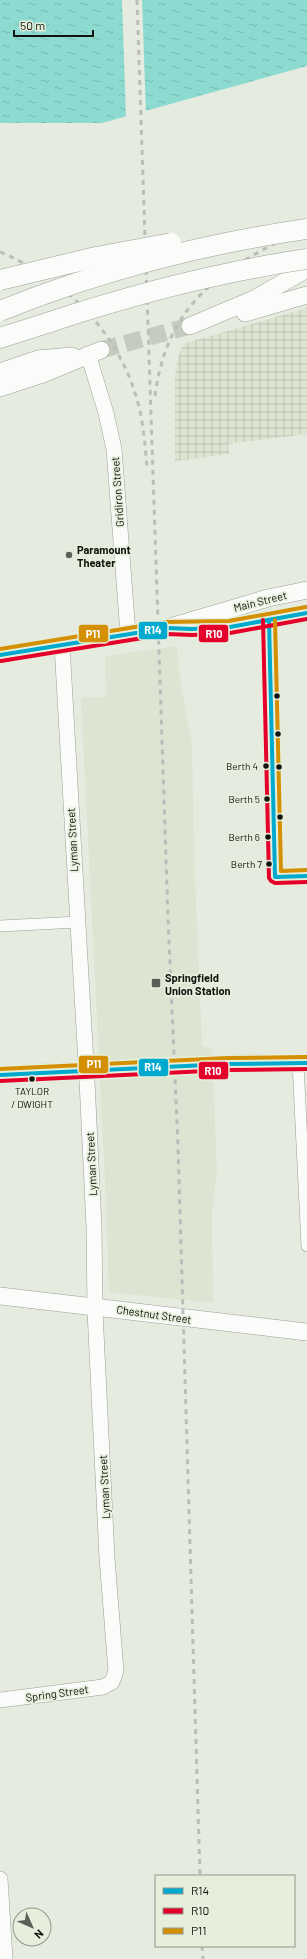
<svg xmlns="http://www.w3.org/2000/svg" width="307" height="1959" font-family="Barlow,sans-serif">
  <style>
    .built { fill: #dce5d2 }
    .industrial { fill: url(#industrial-grid) }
    .water { fill: url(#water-ripples) }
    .pier { fill: #e6ebe0 }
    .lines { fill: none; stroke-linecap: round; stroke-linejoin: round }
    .primary-tunnel { stroke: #c6cbc0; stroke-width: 17; stroke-dasharray: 17 8; stroke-linecap: butt }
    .street-casing { stroke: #9b9f96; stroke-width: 12 }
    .secondary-casing { stroke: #9b9f96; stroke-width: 16 }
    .primary-casing { stroke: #9b9f96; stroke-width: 18 }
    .highway-casing { stroke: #9b9f96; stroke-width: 21 }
    .street { stroke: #fbfcfa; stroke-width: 11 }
    .secondary { stroke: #fbfcfa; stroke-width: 15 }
    .primary { stroke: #fbfcfa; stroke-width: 17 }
    .highway { stroke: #fbfcfa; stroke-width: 20 }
    .rail { stroke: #bcbdba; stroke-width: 3; stroke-dasharray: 5 5; stroke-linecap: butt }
    .highway-bridge-casing { stroke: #9b9f96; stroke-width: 21; stroke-linecap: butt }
    .highway-bridge { stroke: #fbfcfa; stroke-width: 20 }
    .bus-1-casing { stroke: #e6efdc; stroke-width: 7 }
    .bus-2-casing { stroke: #e6efdc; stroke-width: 7 }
    .bus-3-casing { stroke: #e6efdc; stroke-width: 7 }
    .bus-1 { stroke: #00a9ce; stroke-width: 4 }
    .bus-2 { stroke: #e4002b; stroke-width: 4 }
    .bus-3 { stroke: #d49002; stroke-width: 4 }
    .poi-dot { fill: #5c5f58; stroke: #e6efdc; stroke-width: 1.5 }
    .bus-dot { fill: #11140e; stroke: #e6efdc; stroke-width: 1.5 }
    .labels { text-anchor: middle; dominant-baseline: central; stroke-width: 3.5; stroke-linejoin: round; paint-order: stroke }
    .bus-label { font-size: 10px; fill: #11140e; stroke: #e6efdc; text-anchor: end }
    .street-label { font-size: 11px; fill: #11140e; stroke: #e6efdc }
    .poi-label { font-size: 11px; font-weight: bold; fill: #11140e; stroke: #e6efdc; text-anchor: start }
    .line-badge { stroke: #e6efdc; stroke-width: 1.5 }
    .badge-label { font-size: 11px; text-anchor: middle; font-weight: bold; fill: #fff }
  </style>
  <defs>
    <pattern id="industrial-grid" width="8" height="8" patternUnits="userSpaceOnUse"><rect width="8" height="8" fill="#dce5d2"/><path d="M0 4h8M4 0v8" fill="none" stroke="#bcc4b3"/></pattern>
    <pattern id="water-ripples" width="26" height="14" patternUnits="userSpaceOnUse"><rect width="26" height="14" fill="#8cdad0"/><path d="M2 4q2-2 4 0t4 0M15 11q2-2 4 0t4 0" fill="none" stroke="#78bab1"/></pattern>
  </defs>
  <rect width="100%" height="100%" fill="#e6ebe0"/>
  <path class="built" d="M177,646L180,681L192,744L194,854L202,1046L212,1048L217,1171L212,1214L213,1303L109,1292L106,1202L81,698L106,697L105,656Z"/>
  <path class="industrial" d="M307,308V434L228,444L229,454L175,461V376L177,361L183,344Z"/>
  <path class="water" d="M0,0H307V66L102,123H0Z"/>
  <path class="pier" d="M122,0H142L146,113L126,118Z"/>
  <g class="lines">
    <g class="primary-tunnel">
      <path d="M101,350L190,326"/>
      <path d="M97,1070L215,1064"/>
    </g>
    <defs>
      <g id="street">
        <path d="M0,926L78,922"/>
        <path d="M298,1063L307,1246"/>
      </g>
      <g id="secondary">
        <path d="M88,354L106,413L114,449L128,634"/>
        <path d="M0,1700L103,1687L112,1682L116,1671L107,1558L95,1311L94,1227L87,1081L62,645"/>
        <path d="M0,1879L5,1959"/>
      </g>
      <g id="primary">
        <path d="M245,313L307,295"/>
        <path d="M190,326L254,299L307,269"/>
        <path d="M0,372L38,359L72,356"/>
        <path d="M0,388L43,374L101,350"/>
        <path d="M181,629L230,627L307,613"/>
        <path d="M0,655L167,628L268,598L307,590"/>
        <path d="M215,1064L307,1063"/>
        <path d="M0,1075L97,1070"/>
        <path d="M0,1296L307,1332"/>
      </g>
      <path id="highway" d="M0,338L50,322"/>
    </defs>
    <use href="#street" class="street-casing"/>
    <use href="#secondary" class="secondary-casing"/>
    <use href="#primary" class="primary-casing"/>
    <use href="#highway" class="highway-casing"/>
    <use href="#street" class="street"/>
    <use href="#secondary" class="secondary"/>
    <use href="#primary" class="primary"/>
    <use href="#highway" class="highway"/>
    <g class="rail">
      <path d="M137,0L168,918L178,1146L200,1876"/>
      <path d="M0,252C61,277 115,328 135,393C143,417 145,443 147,468"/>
      <path d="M155,396C167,304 219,271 295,233"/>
      <path d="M202,1946L203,1959"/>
    </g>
    <defs>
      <g id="highway-bridge">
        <path d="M0,280L96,257L171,243"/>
        <path d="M0,311C99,271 202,244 307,229"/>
        <path d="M50,322C134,294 219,272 307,259"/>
      </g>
    </defs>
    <use href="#highway-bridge" class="highway-bridge-casing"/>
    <use href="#highway-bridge" class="highway-bridge"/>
    <defs>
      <g id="bus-1">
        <path d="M269,620L275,877L307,876"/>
        <path d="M0,655L167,628L192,629L230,627L307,613"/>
        <path d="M0,1075L227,1064L307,1063"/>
      </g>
      <g id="bus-2">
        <path d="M263,620L269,878L271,881L275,883L307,882"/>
        <path d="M1,661L167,634L192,635L230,633L307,619"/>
        <path d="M0,1081L227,1070L307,1069"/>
      </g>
      <g id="bus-3">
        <path d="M275,620L281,871L307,870"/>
        <path d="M0,649L166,622L229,621L306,607"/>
        <path d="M0,1069L227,1058L307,1057"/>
      </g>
    </defs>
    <use href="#bus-1" class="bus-1-casing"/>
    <use href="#bus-2" class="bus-2-casing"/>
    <use href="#bus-3" class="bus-3-casing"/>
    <use href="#bus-1" class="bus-1"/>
    <use href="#bus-2" class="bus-2"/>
    <use href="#bus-3" class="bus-3"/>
  </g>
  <g class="poi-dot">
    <circle cx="69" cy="555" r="4"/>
    <rect x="151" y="978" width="10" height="10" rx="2"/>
  </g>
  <g class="bus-dot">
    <circle cx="277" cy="696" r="3.5"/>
    <circle cx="278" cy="734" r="3.5"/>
    <circle cx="266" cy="766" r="3.5"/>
    <circle cx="279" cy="767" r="3.5"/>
    <circle cx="267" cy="799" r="3.5"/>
    <circle cx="280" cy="817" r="3.5"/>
    <circle cx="268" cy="837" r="3.5"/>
    <circle cx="269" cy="864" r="3.5"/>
    <circle cx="32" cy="1079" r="3.5"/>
  </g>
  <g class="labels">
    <g class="bus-label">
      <text x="258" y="766">Berth 4</text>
      <text x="260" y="799">Berth 5</text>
      <text x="260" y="837">Berth 6</text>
      <text x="262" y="864">Berth 7</text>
      <text x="32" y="1091" text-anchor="middle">TAYLOR<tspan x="32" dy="13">/ DWIGHT</tspan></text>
    </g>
    <g class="street-label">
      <text transform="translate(117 492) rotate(-94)">Gridiron Street</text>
      <text transform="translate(260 601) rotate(-14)">Main Street</text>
      <text transform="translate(72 840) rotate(-93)">Lyman Street</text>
      <text transform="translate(91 1164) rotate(-93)">Lyman Street</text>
      <text transform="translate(154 1314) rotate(8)">Chestnut Street</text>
      <text transform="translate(104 1487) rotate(-93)">Lyman Street</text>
      <text transform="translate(57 1693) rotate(-8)">Spring Street</text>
    </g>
    <g class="poi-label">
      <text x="77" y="549">Paramount<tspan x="77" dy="13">Theater</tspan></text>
      <text x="165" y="977">Springfield<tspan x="165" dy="13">Union Station</tspan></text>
    </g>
  </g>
  <g class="line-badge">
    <rect x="138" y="621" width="30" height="19" rx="4" fill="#00a9ce"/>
    <rect x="78" y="624" width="31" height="19" rx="4" fill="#d49002"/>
    <rect x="198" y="624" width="31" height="19" rx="4" fill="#e4002b"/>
    <rect x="78" y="1055" width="31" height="19" rx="4" fill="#d49002"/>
    <rect x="138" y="1058" width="31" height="19" rx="4" fill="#00a9ce"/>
    <rect x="198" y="1061" width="31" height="19" rx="4" fill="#e4002b"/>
  </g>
  <g class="badge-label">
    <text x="153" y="634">R14</text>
    <text x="93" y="638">P11</text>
    <text x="214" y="638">R10</text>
    <text x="94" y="1068">P11</text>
    <text x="153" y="1071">R14</text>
    <text x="213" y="1075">R10</text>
  </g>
  <rect x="155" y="1875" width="140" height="72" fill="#e6efdc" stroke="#91978a"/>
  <rect x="163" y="1888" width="20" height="6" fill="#00a9ce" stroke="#91978a"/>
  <text x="191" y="1895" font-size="12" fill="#11140e">R14</text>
  <rect x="163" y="1908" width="20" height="6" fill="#e4002b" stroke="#91978a"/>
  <text x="191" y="1915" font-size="12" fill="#11140e">R10</text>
  <rect x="163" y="1928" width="20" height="6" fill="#d49002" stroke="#91978a"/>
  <text x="191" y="1935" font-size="12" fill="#11140e">P11</text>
  <g transform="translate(32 1927) rotate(135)"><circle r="19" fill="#e6efdc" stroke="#91978a"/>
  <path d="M0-3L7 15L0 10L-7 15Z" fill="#5c5f58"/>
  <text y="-6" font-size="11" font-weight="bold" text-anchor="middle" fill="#11140e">N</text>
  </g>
  <path d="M14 30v6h79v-6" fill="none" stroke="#11140e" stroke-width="2"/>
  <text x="20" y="30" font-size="12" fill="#11140e" stroke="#e6efdc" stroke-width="3" paint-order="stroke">50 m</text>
</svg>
